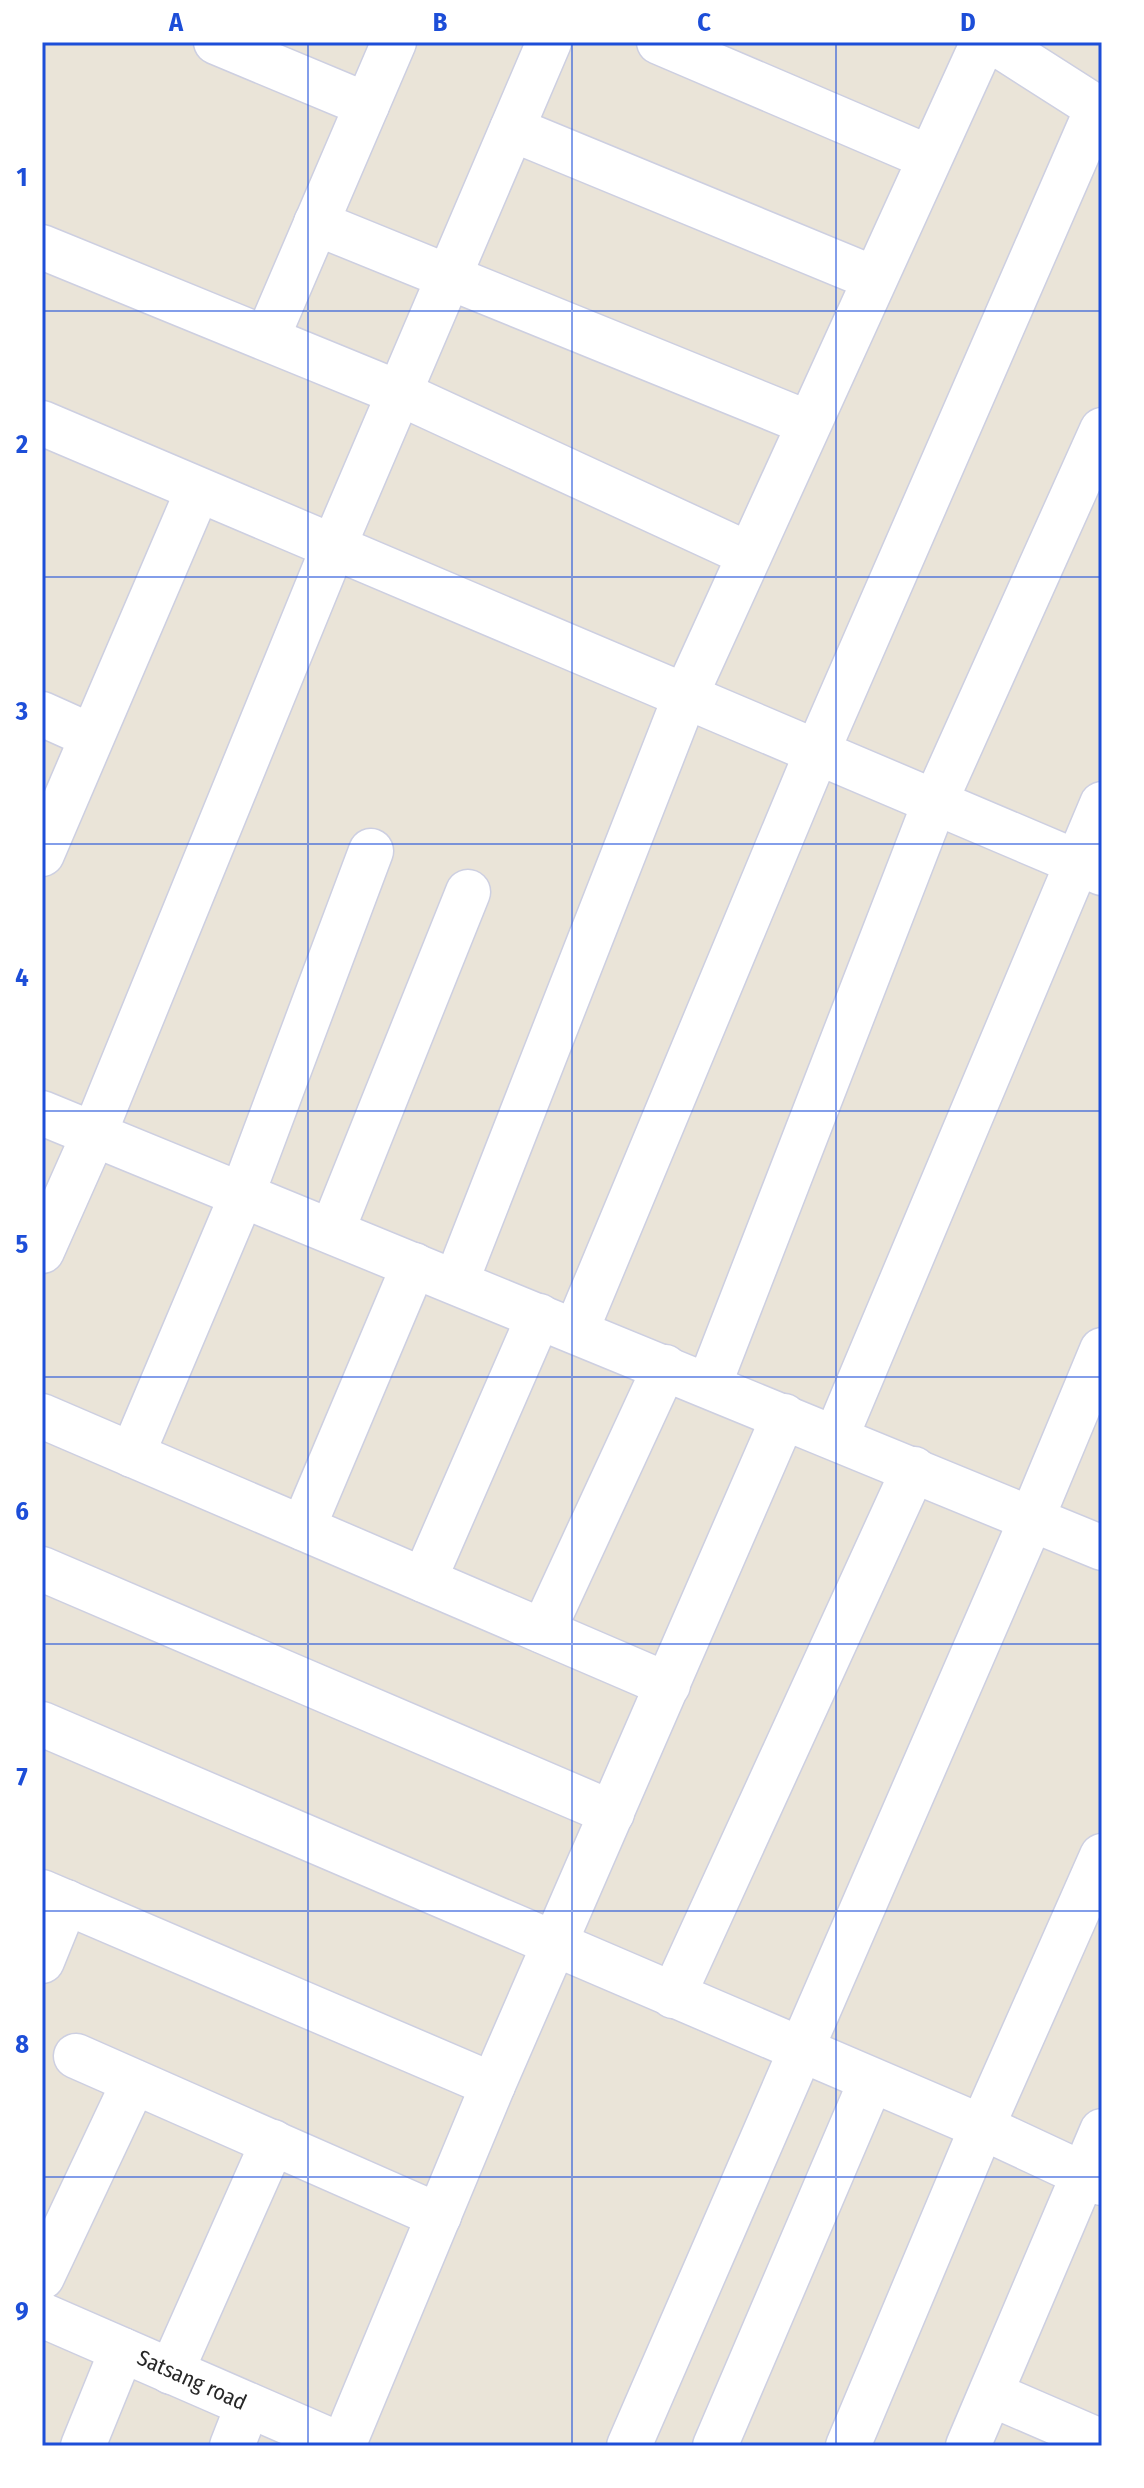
<svg xmlns="http://www.w3.org/2000/svg" width="1144" height="2488" font-family="'Fira Sans Condensed',sans-serif">
  <style>
    .lines { fill: none; stroke-linecap: round; stroke-linejoin: round }
    .minor-casing { stroke: #cdcfe1; stroke-width: 47 }
    .minor { stroke: #fff; stroke-width: 44 }
    .grid { fill: none; stroke: #1d4ed8; stroke-width: 2; stroke-opacity: 0.55 }
    .labels { text-anchor: middle; dominant-baseline: central; stroke-width: 7; stroke-linejoin: round; paint-order: stroke }
    .street-label { font-size: 22px; fill: #272727; stroke: #fff }
    .neatline { fill: none; stroke: #1d4ed8; stroke-width: 3 }
    .grid-label { font-size: 26px; text-anchor: middle; font-weight: bold; fill: #1d4ed8 }
  </style>
  <rect width="100%" height="100%" fill="#eae4d8"/>
  <g class="lines">
    <defs>
      <g id="minor">
        <path d="M216,42L367,105"/>
        <path d="M659,42L928,157"/>
        <path d="M994,42L1102,111"/>
        <path d="M512,129L873,278"/>
        <path d="M316,223L808,423"/>
        <path d="M42,247L399,393L748,554"/>
        <path d="M267,338L394,42"/>
        <path d="M42,423L1102,873"/>
        <path d="M42,714L91,736"/>
        <path d="M42,854L198,490"/>
        <path d="M42,1113L1102,1548"/>
        <path d="M332,1231L468,892"/>
        <path d="M42,1251L94,1134L333,548L549,42"/>
        <path d="M456,1282L685,697L983,42"/>
        <path d="M576,1331L817,752L1097,109"/>
        <path d="M709,1385L935,802L1102,430"/>
        <path d="M42,1416L668,1685"/>
        <path d="M836,1437L1102,804"/>
        <path d="M132,1455L242,1195L371,851"/>
        <path d="M303,1528L414,1265"/>
        <path d="M42,1569L612,1813"/>
        <path d="M424,1580L539,1316"/>
        <path d="M543,1631L665,1367"/>
        <path d="M42,1724L982,2127L1102,2183"/>
        <path d="M42,1892L493,2085"/>
        <path d="M42,1961L66,1902"/>
        <path d="M673,1996L914,1469"/>
        <path d="M76,2056L439,2216"/>
        <path d="M42,2277L134,2082"/>
        <path d="M42,2315L343,2446"/>
        <path d="M171,2372L273,2142"/>
        <path d="M991,2394L1102,2442"/>
        <path d="M83,2446L122,2350"/>
        <path d="M232,2446L248,2405"/>
        <path d="M343,2446L493,2085L784,1416"/>
        <path d="M629,2446L1032,1518L1102,1350"/>
        <path d="M715,2446L871,2081"/>
        <path d="M848,2446L982,2127L1102,1856"/>
        <path d="M968,2446L1102,2131"/>
      </g>
    </defs>
    <use href="#minor" class="minor-casing"/>
    <use href="#minor" class="minor"/>
  </g>
  <path class="grid" d="M308,42V2446M572,42V2446M836,42V2446M42,311H1102M42,577H1102M42,844H1102M42,1111H1102M42,1377H1102M42,1644H1102M42,1911H1102M42,2177H1102"/>
  <g class="labels">
    <g class="street-label">
      <text transform="translate(192 2380) rotate(24)">Satsang road</text>
    </g>
  </g>
  <rect width="1144" height="2488" fill="none" stroke="#ffffff" stroke-width="88"/>
  <rect x="44" y="44" width="1056" height="2400" class="neatline"/>
  <g class="grid-label">
    <text x="176" y="31">A</text>
    <text x="440" y="31">B</text>
    <text x="704" y="31">C</text>
    <text x="968" y="31">D</text>
    <text x="22" y="186">1</text>
    <text x="22" y="453">2</text>
    <text x="22" y="720">3</text>
    <text x="22" y="986">4</text>
    <text x="22" y="1253">5</text>
    <text x="22" y="1520">6</text>
    <text x="22" y="1786">7</text>
    <text x="22" y="2053">8</text>
    <text x="22" y="2320">9</text>
  </g>
</svg>
